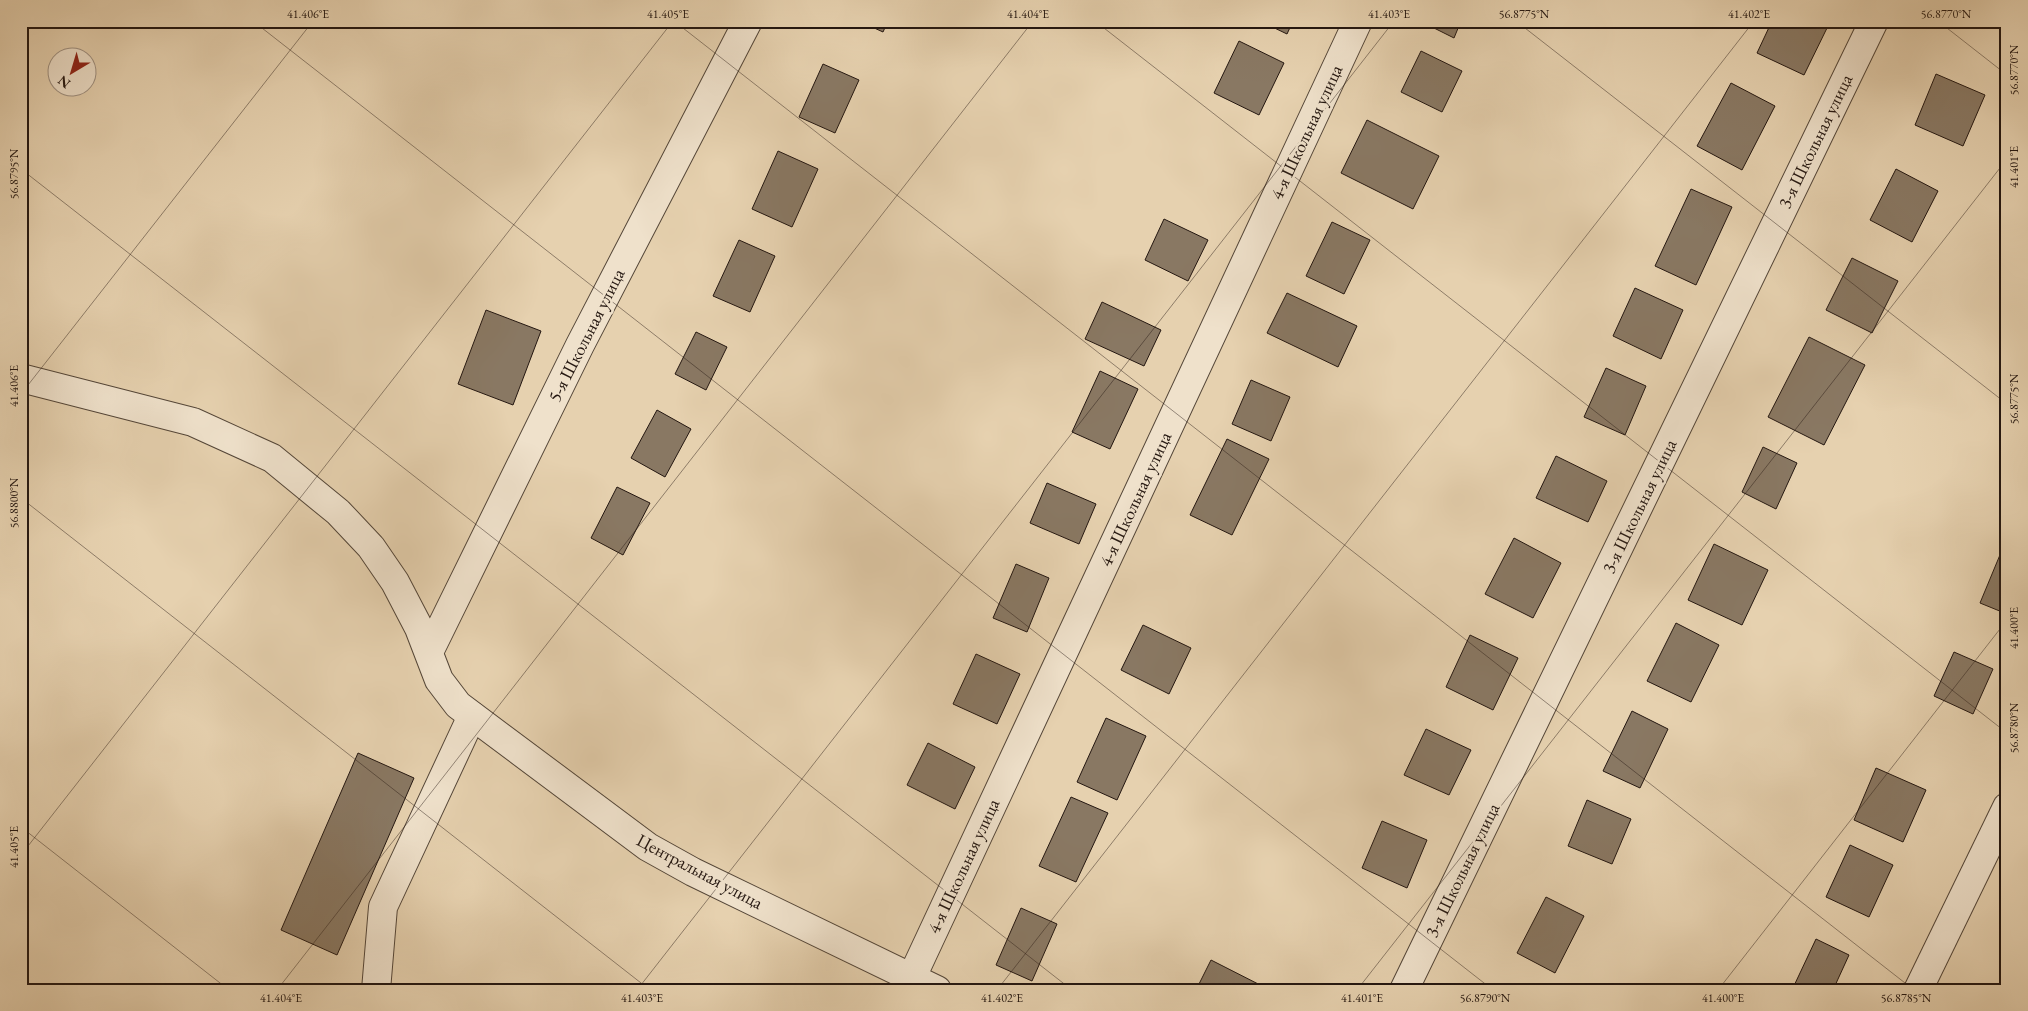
<svg xmlns="http://www.w3.org/2000/svg" width="2028" height="1011" font-family="'EB Garamond',serif">
  <style>
    .building { fill: #897863; stroke: #241711 }
    .lines { fill: none; stroke-linecap: round; stroke-linejoin: round }
    .minor-casing { stroke: #544638; stroke-width: 30 }
    .minor { stroke: #efe1cb; stroke-width: 28 }
    .ticks { fill: none; stroke: #241711; stroke-width: 1; stroke-opacity: 0.45 }
    .labels { text-anchor: middle; dominant-baseline: central; stroke-width: 5; stroke-linejoin: round; paint-order: stroke }
    .street-label { font-size: 18px; fill: #241711; stroke: #efe1cb }
    .neatline { fill: none; stroke: #241711; stroke-width: 2 }
    .ticks-label { font-size: 12px; text-anchor: middle; fill: #241711 }
  </style>
  <rect width="100%" height="100%" fill="#e6d1af"/>
  <filter id="stains"><feTurbulence type="fractalNoise" baseFrequency=".004" numOctaves="4"/><feColorMatrix values="0 0 0 0 .2 0 0 0 0 .09 0 0 0 0 .02 0 0 0 .5 -.17"/></filter>
  <radialGradient id="worn" r=".72"><stop offset=".6" stop-color="#630" stop-opacity="0"/><stop offset="1" stop-color="#630" stop-opacity=".3"/></radialGradient>
  <g class="building">
    <path d="M859,21H888L883,32Z"/>
    <path d="M1260,21H1293L1287,34Z"/>
    <path d="M1420,21H1461L1454,38Z"/>
    <path d="M1772,21H1819L1828,26L1804,75L1757,53Z"/>
    <path d="M1239,41L1284,63L1259,115L1214,93Z"/>
    <path d="M1421,51L1462,71L1442,112L1401,92Z"/>
    <path d="M823,64L859,80L835,133L799,117Z"/>
    <path d="M1936,74L1985,95L1963,146L1915,125Z"/>
    <path d="M1731,83L1775,106L1742,170L1697,146Z"/>
    <path d="M1367,120L1439,156L1413,209L1341,173Z"/>
    <path d="M778,151L818,169L792,227L752,209Z"/>
    <path d="M1896,169L1938,191L1912,242L1870,220Z"/>
    <path d="M1691,189L1732,207L1696,285L1655,266Z"/>
    <path d="M1164,219L1208,240L1188,281L1145,260Z"/>
    <path d="M1332,222L1370,240L1344,294L1306,276Z"/>
    <path d="M739,240L775,256L750,312L713,296Z"/>
    <path d="M1852,258L1898,281L1872,333L1826,310Z"/>
    <path d="M1635,288L1683,310L1661,359L1613,336Z"/>
    <path d="M1287,293L1357,326L1338,367L1267,333Z"/>
    <path d="M1102,302L1161,330L1144,366L1085,339Z"/>
    <path d="M486,310L541,331L513,405L458,384Z"/>
    <path d="M696,332L727,347L706,390L675,374Z"/>
    <path d="M1809,337L1865,365L1824,445L1768,417Z"/>
    <path d="M1606,368L1646,386L1625,435L1584,417Z"/>
    <path d="M1100,371L1138,389L1110,449L1072,432Z"/>
    <path d="M1251,380L1290,397L1271,441L1232,424Z"/>
    <path d="M657,410L691,429L665,477L631,458Z"/>
    <path d="M1227,439L1269,459L1232,535L1190,515Z"/>
    <path d="M1763,447L1797,463L1776,509L1742,492Z"/>
    <path d="M1556,456L1607,481L1588,522L1536,498Z"/>
    <path d="M1047,483L1096,504L1079,544L1030,523Z"/>
    <path d="M617,487L650,503L623,555L591,538Z"/>
    <path d="M1514,538L1561,563L1533,618L1485,594Z"/>
    <path d="M1714,544L1768,570L1742,625L1688,600Z"/>
    <path d="M2002,550L2007,552V614L1980,603Z"/>
    <path d="M1016,564L1049,578L1027,632L993,618Z"/>
    <path d="M1676,623L1719,645L1691,702L1647,681Z"/>
    <path d="M1143,625L1191,648L1169,694L1121,670Z"/>
    <path d="M1470,635L1518,658L1493,710L1446,687Z"/>
    <path d="M1954,652L1993,669L1973,714L1934,696Z"/>
    <path d="M976,654L1020,674L997,724L953,704Z"/>
    <path d="M1632,711L1668,729L1640,788L1603,771Z"/>
    <path d="M1106,718L1146,736L1117,800L1077,782Z"/>
    <path d="M1426,729L1471,750L1449,795L1404,775Z"/>
    <path d="M928,743L975,767L955,809L907,785Z"/>
    <path d="M358,753L414,778L337,955L281,930Z"/>
    <path d="M1876,768L1926,790L1903,842L1854,820Z"/>
    <path d="M1071,797L1108,813L1076,882L1039,866Z"/>
    <path d="M1587,800L1631,819L1612,864L1568,846Z"/>
    <path d="M1382,821L1427,840L1407,888L1362,868Z"/>
    <path d="M1850,845L1893,865L1869,917L1826,897Z"/>
    <path d="M1546,897L1584,916L1555,973L1517,953Z"/>
    <path d="M1021,908L1057,924L1032,981L996,965Z"/>
    <path d="M1816,939L1849,955L1833,990H1792Z"/>
    <path d="M1211,960L1270,990H1196Z"/>
  </g>
  <g class="lines">
    <defs>
      <g id="minor">
        <path d="M21,378L193,422L272,458L338,512L371,547L395,582L419,628L439,680L458,705L648,847L693,872L937,990"/>
        <path d="M429,652L580,345L748,21"/>
        <path d="M912,977L1358,21"/>
        <path d="M376,990L383,907L472,716"/>
        <path d="M1404,990L1874,21"/>
        <path d="M1918,990L2007,807"/>
      </g>
    </defs>
    <use href="#minor" class="minor-casing"/>
    <use href="#minor" class="minor"/>
  </g>
  <path class="ticks" d="M253,21L1493,990M674,21L1914,990M1095,21L2007,733M1516,21L2007,404M1938,21L2007,75M21,169L1072,990M21,394L313,21M21,498L650,990M21,827L229,990M21,855L673,21M277,990L1033,21M637,990L1394,21M997,990L1754,21M1357,990L2007,159M1718,990L2007,620"/>
  <g class="labels">
    <g class="street-label">
      <text transform="translate(1306 132) rotate(-65)">4-я Школьная улица</text>
      <text transform="translate(1815 141) rotate(-64)">3-я Школьная улица</text>
      <text transform="translate(586 335) rotate(-63)">5-я Школьная улица</text>
      <text transform="translate(1135 499) rotate(-65)">4-я Школьная улица</text>
      <text transform="translate(1639 506) rotate(-64)">3-я Школьная улица</text>
      <text transform="translate(963 866) rotate(-65)">4-я Школьная улица</text>
      <text transform="translate(1462 870) rotate(-64)">3-я Школьная улица</text>
      <text transform="translate(700 871) rotate(28)">Центральная улица</text>
    </g>
  </g>
  <rect width="2028" height="1011" fill="none" stroke="#e6d1af" stroke-width="55"/>
  <g transform="translate(72 72) rotate(218)"><circle r="24" fill="#efe1cb" stroke="#9e9081"/>
  <path d="M0-4L9 19L0 12L-9 19Z" fill="#8f2418"/>
  <text y="-8" font-size="14" font-weight="bold" text-anchor="middle" fill="#241711">N</text>
  </g>
  <rect x="28" y="28" width="1972" height="956" class="neatline"/>
  <g class="ticks-label">
    <text x="308" y="18">41.406°E</text>
    <text x="668" y="18">41.405°E</text>
    <text x="1028" y="18">41.404°E</text>
    <text x="1389" y="18">41.403°E</text>
    <text x="1524" y="18">56.8775°N</text>
    <text x="1749" y="18">41.402°E</text>
    <text x="1946" y="18">56.8770°N</text>
    <text transform="translate(2014 70) rotate(-90)" y="4">56.8770°N</text>
    <text transform="translate(2014 167) rotate(-90)" y="4">41.401°E</text>
    <text transform="translate(14 174) rotate(-90)" y="4">56.8795°N</text>
    <text transform="translate(14 386) rotate(-90)" y="4">41.406°E</text>
    <text transform="translate(2014 399) rotate(-90)" y="4">56.8775°N</text>
    <text transform="translate(14 503) rotate(-90)" y="4">56.8800°N</text>
    <text transform="translate(2014 628) rotate(-90)" y="4">41.400°E</text>
    <text transform="translate(2014 728) rotate(-90)" y="4">56.8780°N</text>
    <text transform="translate(14 847) rotate(-90)" y="4">41.405°E</text>
    <text x="281" y="1002">41.404°E</text>
    <text x="642" y="1002">41.403°E</text>
    <text x="1002" y="1002">41.402°E</text>
    <text x="1362" y="1002">41.401°E</text>
    <text x="1485" y="1002">56.8790°N</text>
    <text x="1723" y="1002">41.400°E</text>
    <text x="1906" y="1002">56.8785°N</text>
  </g>
  <rect width="100%" height="100%" filter="url(#stains)"/>
  <rect width="100%" height="100%" fill="url(#worn)"/>
</svg>
